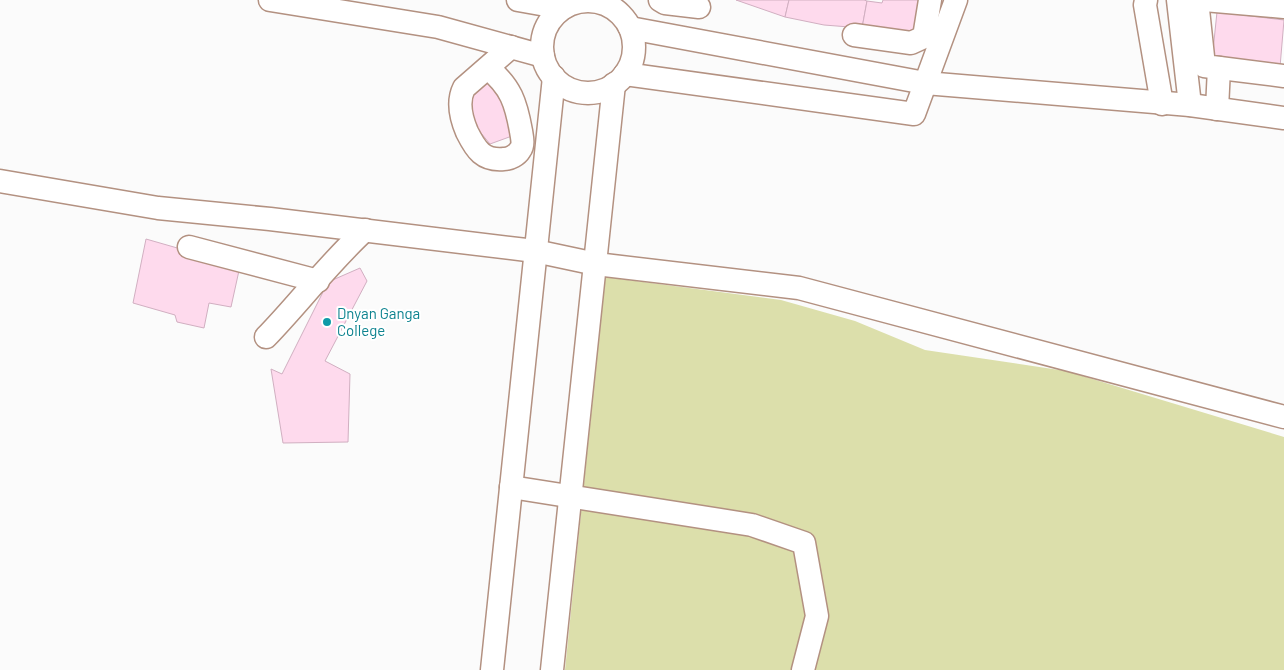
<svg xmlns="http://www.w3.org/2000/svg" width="1284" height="670" font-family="Barlow,sans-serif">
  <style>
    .green { fill: #dcdfab }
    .building { fill: #fedaed; stroke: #d1afc1 }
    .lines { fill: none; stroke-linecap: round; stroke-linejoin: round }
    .minor-casing { stroke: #b39181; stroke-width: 25 }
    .minor { stroke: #fff; stroke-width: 22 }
    .culture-dot { fill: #0f9aa8; stroke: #fff; stroke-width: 2 }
    .labels { text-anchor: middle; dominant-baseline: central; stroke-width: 4; stroke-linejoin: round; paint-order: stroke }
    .culture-label { font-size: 15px; fill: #0d838f; stroke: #fff; text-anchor: start }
  </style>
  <rect width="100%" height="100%" fill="#fbfbfb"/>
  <path class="green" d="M605,277L781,300L855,321L925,350L1066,371L1284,437V670H565Z"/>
  <g class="building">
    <path d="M736,0H789L785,17Z"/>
    <path d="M789,0H864L867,1L862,28L824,25L785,17Z"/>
    <path d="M883,0H928L915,35L862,28L867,1L882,3Z"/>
    <path d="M1217,12L1284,20L1280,67L1212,60Z"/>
    <path d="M488,81L508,107L512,136L490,144L476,127L471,117L469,90Z"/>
    <path d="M146,239L240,266L231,307L209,303L204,328L177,322L175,315L133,303Z"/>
    <path d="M360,268L367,281L325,361L350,374L348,442L283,443L271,369L282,374L328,282Z"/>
  </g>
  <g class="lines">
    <defs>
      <g id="minor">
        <path d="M270,0L438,27L543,56"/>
        <path d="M518,0L563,8L561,0"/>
        <path d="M660,0L665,3L699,7"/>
        <path d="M1146,0L1145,5L1162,104"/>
        <path d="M1178,0L1190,105"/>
        <path d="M1197,0L1204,66L1284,76"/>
        <path d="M1204,0L1284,7"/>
        <circle cx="588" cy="47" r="46"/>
        <path d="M630,28L925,83L1190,105L1284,118"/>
        <path d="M854,35L911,43L924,37L930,0"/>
        <path d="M488,68C511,87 516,103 521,131C522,137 524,145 520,150C517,155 510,159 504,159C483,161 476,150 467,132C461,118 457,102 464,88L511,47"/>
        <path d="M625,74L914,114L956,0"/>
        <path d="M1217,109L1219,68"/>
        <path d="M0,181L158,208L270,219L535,251L596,264L799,288L1284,417"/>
        <path d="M189,247L318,281"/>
        <path d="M266,337C300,302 329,263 365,230"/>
        <path d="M511,487L752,525L804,543L817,616L803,670"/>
        <path d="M492,670L554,77"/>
        <path d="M552,670L614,84"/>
      </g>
    </defs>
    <use href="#minor" class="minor-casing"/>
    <use href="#minor" class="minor"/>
  </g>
  <circle class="culture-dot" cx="327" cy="322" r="5"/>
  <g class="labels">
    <g class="culture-label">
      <text x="337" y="313">Dnyan Ganga<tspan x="337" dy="17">College</tspan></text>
    </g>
  </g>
</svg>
